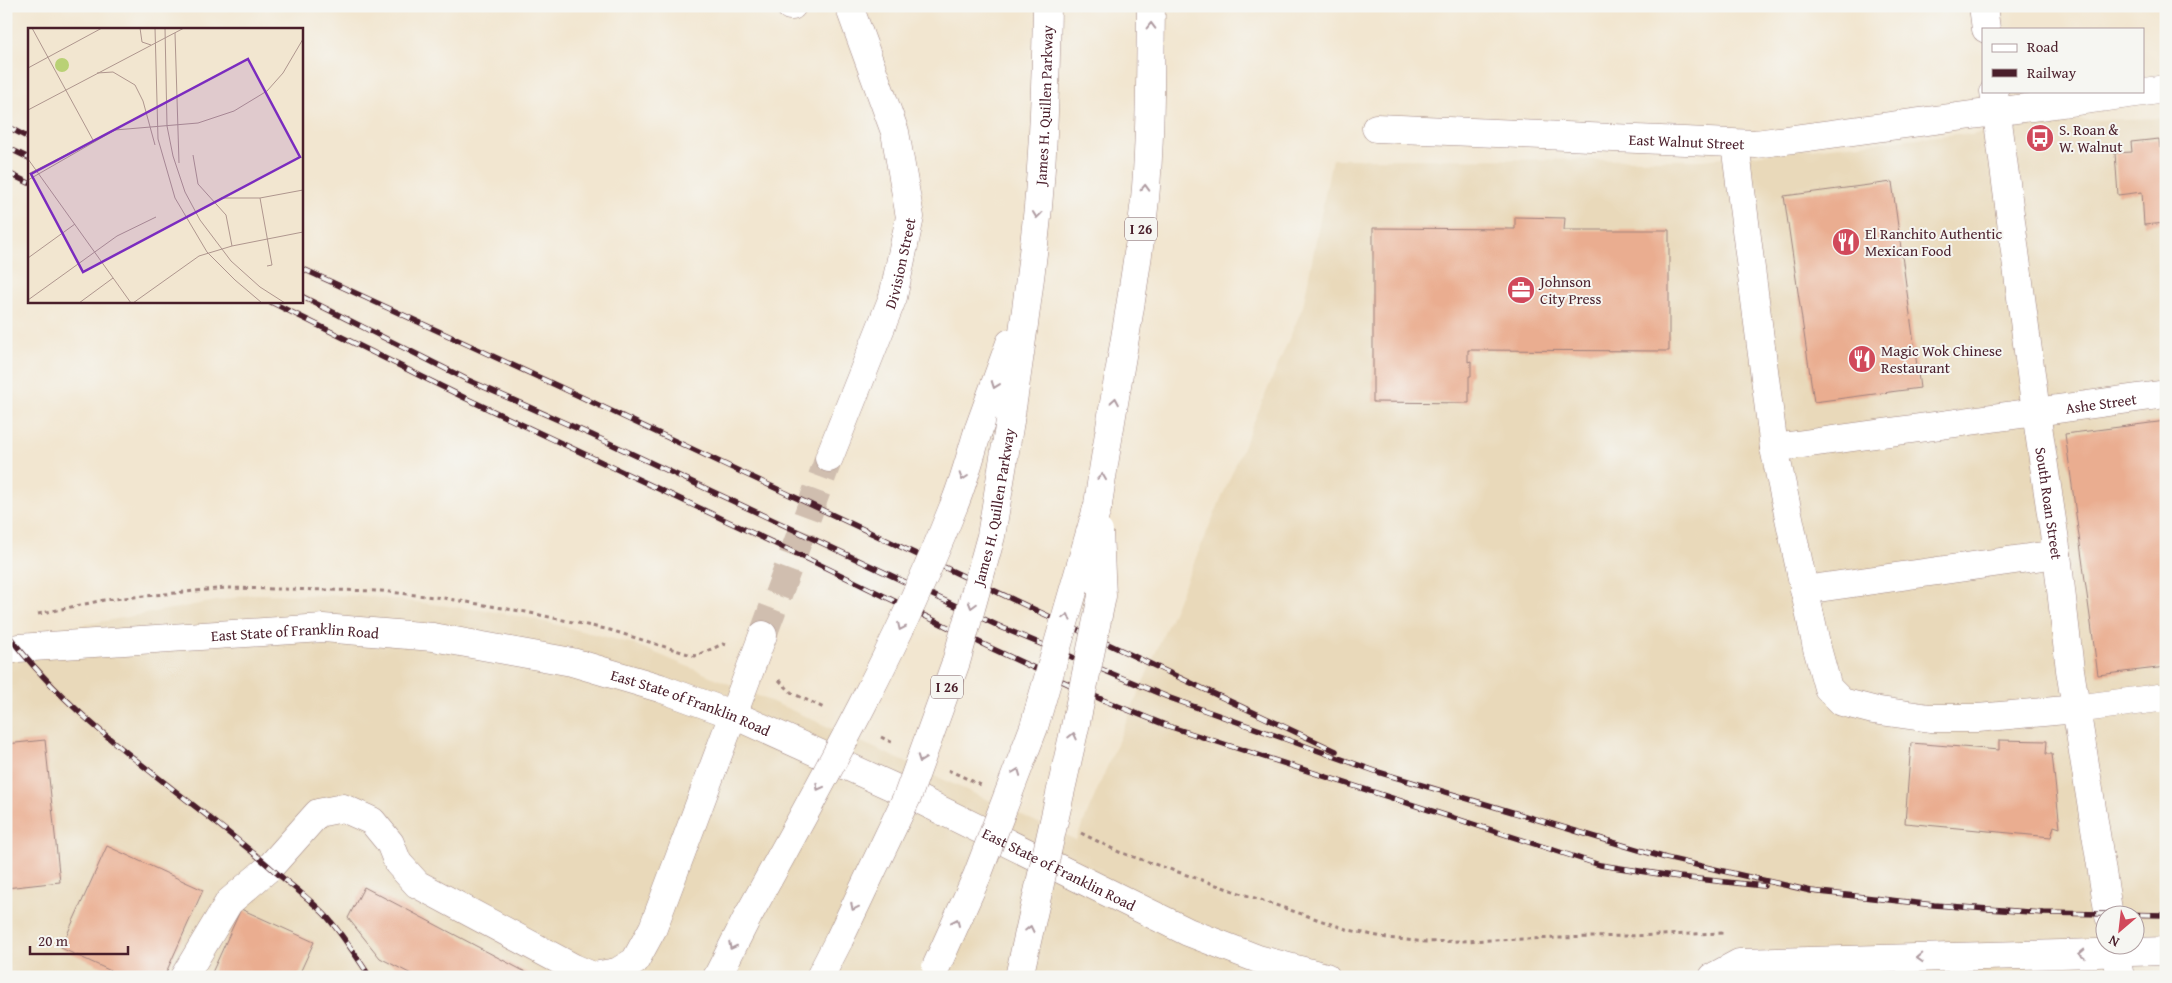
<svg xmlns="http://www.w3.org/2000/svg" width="2172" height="983" font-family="'Gentium Book Plus',serif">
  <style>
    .built { fill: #e9d9ba; fill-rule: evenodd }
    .building { fill: #eaad90 }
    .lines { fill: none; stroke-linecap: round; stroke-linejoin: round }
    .minor-tunnel { stroke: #d0beaf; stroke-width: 28; stroke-dasharray: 28 14; stroke-linecap: butt }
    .minor-casing { stroke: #9e827e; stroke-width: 29 }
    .major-casing { stroke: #9e827e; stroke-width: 29 }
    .highway-casing { stroke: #9e827e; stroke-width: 29 }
    .path { stroke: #9e827e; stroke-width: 3; stroke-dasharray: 4 4; stroke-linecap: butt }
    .minor { stroke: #fff; stroke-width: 28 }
    .major { stroke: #fff; stroke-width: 28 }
    .highway { stroke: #fff; stroke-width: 28 }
    .rail-casing { stroke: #4a1f2b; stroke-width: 5.5 }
    .rail { stroke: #f6f6f2; stroke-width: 4; stroke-dasharray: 11; stroke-linecap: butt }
    .highway-bridge-casing { stroke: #9e827e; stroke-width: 29; stroke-linecap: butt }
    .highway-bridge { stroke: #fff; stroke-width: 28 }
    .oneway { stroke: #ae9aa0 }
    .labels { text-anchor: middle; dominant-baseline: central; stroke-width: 4; stroke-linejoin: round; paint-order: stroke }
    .shield { fill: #f6f6f2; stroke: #7e6067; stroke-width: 1 }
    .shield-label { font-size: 14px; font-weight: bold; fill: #4a1f2b }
    .street-label { font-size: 15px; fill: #4a1f2b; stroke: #f6f6f2 }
    .poi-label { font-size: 15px; fill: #4a1f2b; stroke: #f6f6f2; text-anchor: start }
    .inset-road { fill: none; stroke: #af968e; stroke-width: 1 }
    .view { fill: #7b2cbf; fill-opacity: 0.15; stroke: #7b2cbf; stroke-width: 2.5 }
    .inset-edge { fill: none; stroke: #4a1f2b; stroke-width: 2.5 }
  </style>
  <rect width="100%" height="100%" fill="#f6f6f2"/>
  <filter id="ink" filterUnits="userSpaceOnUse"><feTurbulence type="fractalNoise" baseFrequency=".02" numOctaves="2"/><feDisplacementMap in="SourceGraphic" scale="10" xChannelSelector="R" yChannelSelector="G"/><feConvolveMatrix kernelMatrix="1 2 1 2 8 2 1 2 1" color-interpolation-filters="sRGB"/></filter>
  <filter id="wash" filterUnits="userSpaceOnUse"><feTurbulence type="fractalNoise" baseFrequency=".0096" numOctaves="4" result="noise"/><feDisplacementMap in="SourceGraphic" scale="20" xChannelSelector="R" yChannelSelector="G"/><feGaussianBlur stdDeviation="1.12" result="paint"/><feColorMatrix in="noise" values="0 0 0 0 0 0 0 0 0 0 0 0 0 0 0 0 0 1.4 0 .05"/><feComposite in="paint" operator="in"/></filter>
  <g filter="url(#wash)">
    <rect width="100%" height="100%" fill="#f2e6d0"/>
    <path class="built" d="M2166,118V977H6V643L89,624L255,594L364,596L489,611L529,618L634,644L789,709L1076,840L1303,306L1332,159L1702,160L1958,134L1970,135L2047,121ZM2104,916H2134V946H2104Z"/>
    <g id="blocks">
      <g class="building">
        <path d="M2159,139L2160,148H2166V223L2144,225L2142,192L2118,195L2115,153L2132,152L2131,142Z"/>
        <path d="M1892,182L1920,388L1814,402L1784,196Z"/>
        <path d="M1515,217L1565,218L1564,230H1669V351L1468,350V362L1471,361V376H1469V403L1373,402V228L1515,229Z"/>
        <path d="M2166,421V667L2098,675L2065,434Z"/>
        <path d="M45,740L60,882L6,888V744Z"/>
        <path d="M1999,740L2047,741L2046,754H2052L2060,828L2054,826L2051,837L1905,823L1911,743L1999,750Z"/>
        <path d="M107,846L203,890L164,977H124L61,948Z"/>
        <path d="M364,887L535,977H417L380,958L348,918Z"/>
        <path d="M241,909L314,942L298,977H210Z"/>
      </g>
    </g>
  </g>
  <g filter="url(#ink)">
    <use href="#blocks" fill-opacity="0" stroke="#9e827e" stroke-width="1"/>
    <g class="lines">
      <path class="minor-tunnel" d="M763,635L829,458"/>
      <defs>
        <g id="minor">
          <path d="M790,6H792"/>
          <path id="s1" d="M1376,128L1756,144L2166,89"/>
          <path d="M1735,144L1774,448L1817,648L1828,688L1842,702L1873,710L1930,718H1978L2076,709L2166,697"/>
          <path id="s2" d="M1774,448L2166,394"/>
          <path id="s3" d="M829,458L893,297L910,217L895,132L849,6"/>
          <path d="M1804,590L2057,554"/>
          <path d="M184,977L229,902L270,867L318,813L343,808L372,821L390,843L398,863L417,884L574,968L593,976L617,972L635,961L653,928L763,635"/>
        </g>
        <g id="major">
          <path d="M1983,6L1986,29"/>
          <path id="s4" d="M1994,91L2036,412L2057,554L2070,670L2109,916"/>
          <path id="s5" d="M6,651L18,648L323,628L433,637L572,662L660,688L734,715L904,792L1188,932L1258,959L1326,977"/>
          <path d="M2114,946L2120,977"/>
          <path d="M1713,977L1739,963L2166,951"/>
        </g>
        <g id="highway">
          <path id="s6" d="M1010,421C1021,349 1031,278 1038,207C1044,140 1046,73 1047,6"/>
          <path d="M978,431L1010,343"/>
          <path d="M1098,505C1112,403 1134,302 1145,199C1151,136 1150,69 1151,6"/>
          <path d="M717,977L748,916"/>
          <path d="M820,977L839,940"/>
        </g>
      </defs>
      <use href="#minor" class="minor-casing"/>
      <use href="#major" class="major-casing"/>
      <use href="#highway" class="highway-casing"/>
      <g class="path">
        <path d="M38,614L104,600L226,588L381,591L443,598L526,612L610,630L695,656L723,644L727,645"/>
        <path d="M779,680L792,693L826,709"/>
        <path d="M881,737L895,744"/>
        <path d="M948,770L981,785"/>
        <path d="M1081,833L1119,852L1349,930L1387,938L1426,942L1726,933"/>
      </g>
      <use href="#minor" class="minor"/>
      <use href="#major" class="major"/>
      <use href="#highway" class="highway"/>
      <defs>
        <g id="rail">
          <path d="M6,126L29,138"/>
          <path d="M6,147L29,158"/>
          <path d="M6,172L29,183"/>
          <path d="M301,268L560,387L1336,751"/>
          <path d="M301,296L468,380L592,435L1003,628L1170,698L1378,772L1666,858L1811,891L1934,905L2044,913L2166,915"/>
          <path d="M269,301L463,397L810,560L993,649L1103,700L1168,726L1600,865L1679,877L1764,886"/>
          <path d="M6,632C78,729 182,790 271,868C290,885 312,900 328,918C344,937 357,957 370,977"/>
        </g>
      </defs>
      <use href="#rail" class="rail-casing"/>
      <use href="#rail" class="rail"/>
      <defs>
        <g id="highway-bridge">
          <path d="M748,916C821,784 896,651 952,510C963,485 970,457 978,431"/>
          <path id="s7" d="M839,940L908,795L956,662L991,536L1010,421"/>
          <path d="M936,967L977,876L1034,727L1098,505"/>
          <path d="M1019,977L1075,727L1102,596L1099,532"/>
        </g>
      </defs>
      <use href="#highway-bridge" class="highway-bridge-casing"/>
      <use href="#highway-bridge" class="highway-bridge"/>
    </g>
    <defs><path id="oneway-chevron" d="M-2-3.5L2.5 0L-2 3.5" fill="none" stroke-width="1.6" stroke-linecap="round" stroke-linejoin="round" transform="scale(1.25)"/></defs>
    <g class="oneway">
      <use href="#oneway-chevron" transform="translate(1151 26) rotate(-89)"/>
      <use href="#oneway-chevron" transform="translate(1145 188) rotate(-88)"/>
      <use href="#oneway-chevron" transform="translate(1037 215) rotate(96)"/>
      <use href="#oneway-chevron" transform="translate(995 385) rotate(110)"/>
      <use href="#oneway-chevron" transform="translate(1115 401) rotate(-80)"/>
      <use href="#oneway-chevron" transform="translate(963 477) rotate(108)"/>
      <use href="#oneway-chevron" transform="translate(1102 477) rotate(-82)"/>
      <use href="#oneway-chevron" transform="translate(972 605) rotate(106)"/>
      <use href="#oneway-chevron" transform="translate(1067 617) rotate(-74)"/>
      <use href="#oneway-chevron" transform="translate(901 627) rotate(115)"/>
      <use href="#oneway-chevron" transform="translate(1073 736) rotate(-77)"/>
      <use href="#oneway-chevron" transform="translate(921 759) rotate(110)"/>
      <use href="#oneway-chevron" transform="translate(1017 772) rotate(-69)"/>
      <use href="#oneway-chevron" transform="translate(819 787) rotate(118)"/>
      <use href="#oneway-chevron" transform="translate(854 907) rotate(116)"/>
      <use href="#oneway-chevron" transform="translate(956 922) rotate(-66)"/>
      <use href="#oneway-chevron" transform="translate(1030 929) rotate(-78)"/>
      <use href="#oneway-chevron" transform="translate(732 946) rotate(117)"/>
      <use href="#oneway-chevron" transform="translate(2082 954) rotate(178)"/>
      <use href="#oneway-chevron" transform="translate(1920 958) rotate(178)"/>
    </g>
  </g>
  <defs>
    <symbol id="bus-disc" viewBox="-11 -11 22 22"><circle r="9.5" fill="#d1495b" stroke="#f6f6f2"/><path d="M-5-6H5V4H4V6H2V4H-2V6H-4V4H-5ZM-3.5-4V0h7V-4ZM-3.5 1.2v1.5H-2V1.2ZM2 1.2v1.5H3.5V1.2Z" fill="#fff"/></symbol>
    <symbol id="restaurant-disc" viewBox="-11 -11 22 22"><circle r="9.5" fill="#d1495b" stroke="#f6f6f2"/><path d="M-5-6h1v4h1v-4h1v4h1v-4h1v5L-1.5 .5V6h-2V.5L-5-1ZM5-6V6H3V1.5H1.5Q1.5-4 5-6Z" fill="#fff"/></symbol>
    <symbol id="office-disc" viewBox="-11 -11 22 22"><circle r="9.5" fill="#d1495b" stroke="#f6f6f2"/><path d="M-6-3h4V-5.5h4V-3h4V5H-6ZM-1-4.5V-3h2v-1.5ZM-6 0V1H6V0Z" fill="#fff"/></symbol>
  </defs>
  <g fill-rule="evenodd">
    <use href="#bus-disc" x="2024" y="122" width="32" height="32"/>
    <use href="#restaurant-disc" x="1830" y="226" width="32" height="32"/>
    <use href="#office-disc" x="1505" y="274" width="32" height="32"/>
    <use href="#restaurant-disc" x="1846" y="343" width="32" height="32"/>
  </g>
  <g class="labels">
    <g class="shield">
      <rect x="1125" y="217.5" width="32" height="23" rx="4"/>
      <rect x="931" y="675.5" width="32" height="23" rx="4"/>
    </g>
    <g class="shield-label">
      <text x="1141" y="229">I 26</text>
      <text x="947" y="687">I 26</text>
    </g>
    <g class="street-label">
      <text stroke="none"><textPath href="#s6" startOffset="318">James H. Quillen Parkway</textPath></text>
      <text stroke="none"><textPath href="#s1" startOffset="311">East Walnut Street</textPath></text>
      <text stroke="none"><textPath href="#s3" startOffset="208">Division Street</textPath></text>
      <text stroke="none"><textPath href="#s2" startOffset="330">Ashe Street</textPath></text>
      <text stroke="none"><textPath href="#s4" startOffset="416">South Roan Street</textPath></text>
      <text stroke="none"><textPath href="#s7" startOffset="462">James H. Quillen Parkway</textPath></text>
      <text stroke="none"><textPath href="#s5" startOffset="290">East State of Franklin Road</textPath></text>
      <text stroke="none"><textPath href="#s5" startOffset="695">East State of Franklin Road</textPath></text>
      <text stroke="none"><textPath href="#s5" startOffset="1100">East State of Franklin Road</textPath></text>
    </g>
    <g class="poi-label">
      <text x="2059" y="129">S. Roan &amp;<tspan x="2059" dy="17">W. Walnut</tspan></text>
      <text x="1865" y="233">El Ranchito Authentic<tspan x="1865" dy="17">Mexican Food</tspan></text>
      <text x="1540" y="281">Johnson<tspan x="1540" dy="17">City Press</tspan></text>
      <text x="1881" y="350">Magic Wok Chinese<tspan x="1881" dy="17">Restaurant</tspan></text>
    </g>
  </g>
  <g transform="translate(28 28)">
    <rect width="275" height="275" fill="#f2e6d0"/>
    <path d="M27 37a7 7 0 1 1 14 0a7 7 0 1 1-14 0Z" fill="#b9d175"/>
    <path class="inset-road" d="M4,0L65,112M112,0L114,14L123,17M127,0L130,111L147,170L179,224L207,252L234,275M137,0L139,98L145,128L157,164L172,192L203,233L232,259L257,275M147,5L151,135M0,40L74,0M69,45L85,44L107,57L115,73L127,117M0,82L156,0M165,127L170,156L198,187L204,218M0,131L103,275M0,146L50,121M0,152L87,102L170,95L206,83L239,63L255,45L275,11M232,170L244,237L239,238M188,174L193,170H232L275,162M0,230L47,196M0,272L89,208L128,189M51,275L85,250M105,275L171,228L204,218L275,204"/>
    <path class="view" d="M220,31L272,129L55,244L3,146Z"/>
    <rect width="275" height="275" class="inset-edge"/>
  </g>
  <rect width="2172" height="983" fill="none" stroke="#f6f6f2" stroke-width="25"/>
  <rect x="1982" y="28" width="162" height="65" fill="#f6f6f2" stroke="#b1a0a2"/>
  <rect x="1992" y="44" width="25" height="8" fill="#ffffff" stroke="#b1a0a2"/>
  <text x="2027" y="52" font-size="15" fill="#4a1f2b">Road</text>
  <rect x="1992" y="69" width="25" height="8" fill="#4a1f2b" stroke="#b1a0a2"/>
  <text x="2027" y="78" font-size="15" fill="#4a1f2b">Railway</text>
  <g transform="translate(2120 930) rotate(208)"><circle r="24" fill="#f6f6f2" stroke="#b1a0a2"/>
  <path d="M0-4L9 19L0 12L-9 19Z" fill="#d1495b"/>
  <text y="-8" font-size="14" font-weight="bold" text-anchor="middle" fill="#4a1f2b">N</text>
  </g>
  <path d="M30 946v8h98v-8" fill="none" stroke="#4a1f2b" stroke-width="2.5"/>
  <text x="38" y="946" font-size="15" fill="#4a1f2b" stroke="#f6f6f2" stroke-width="4" paint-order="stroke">20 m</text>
</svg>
